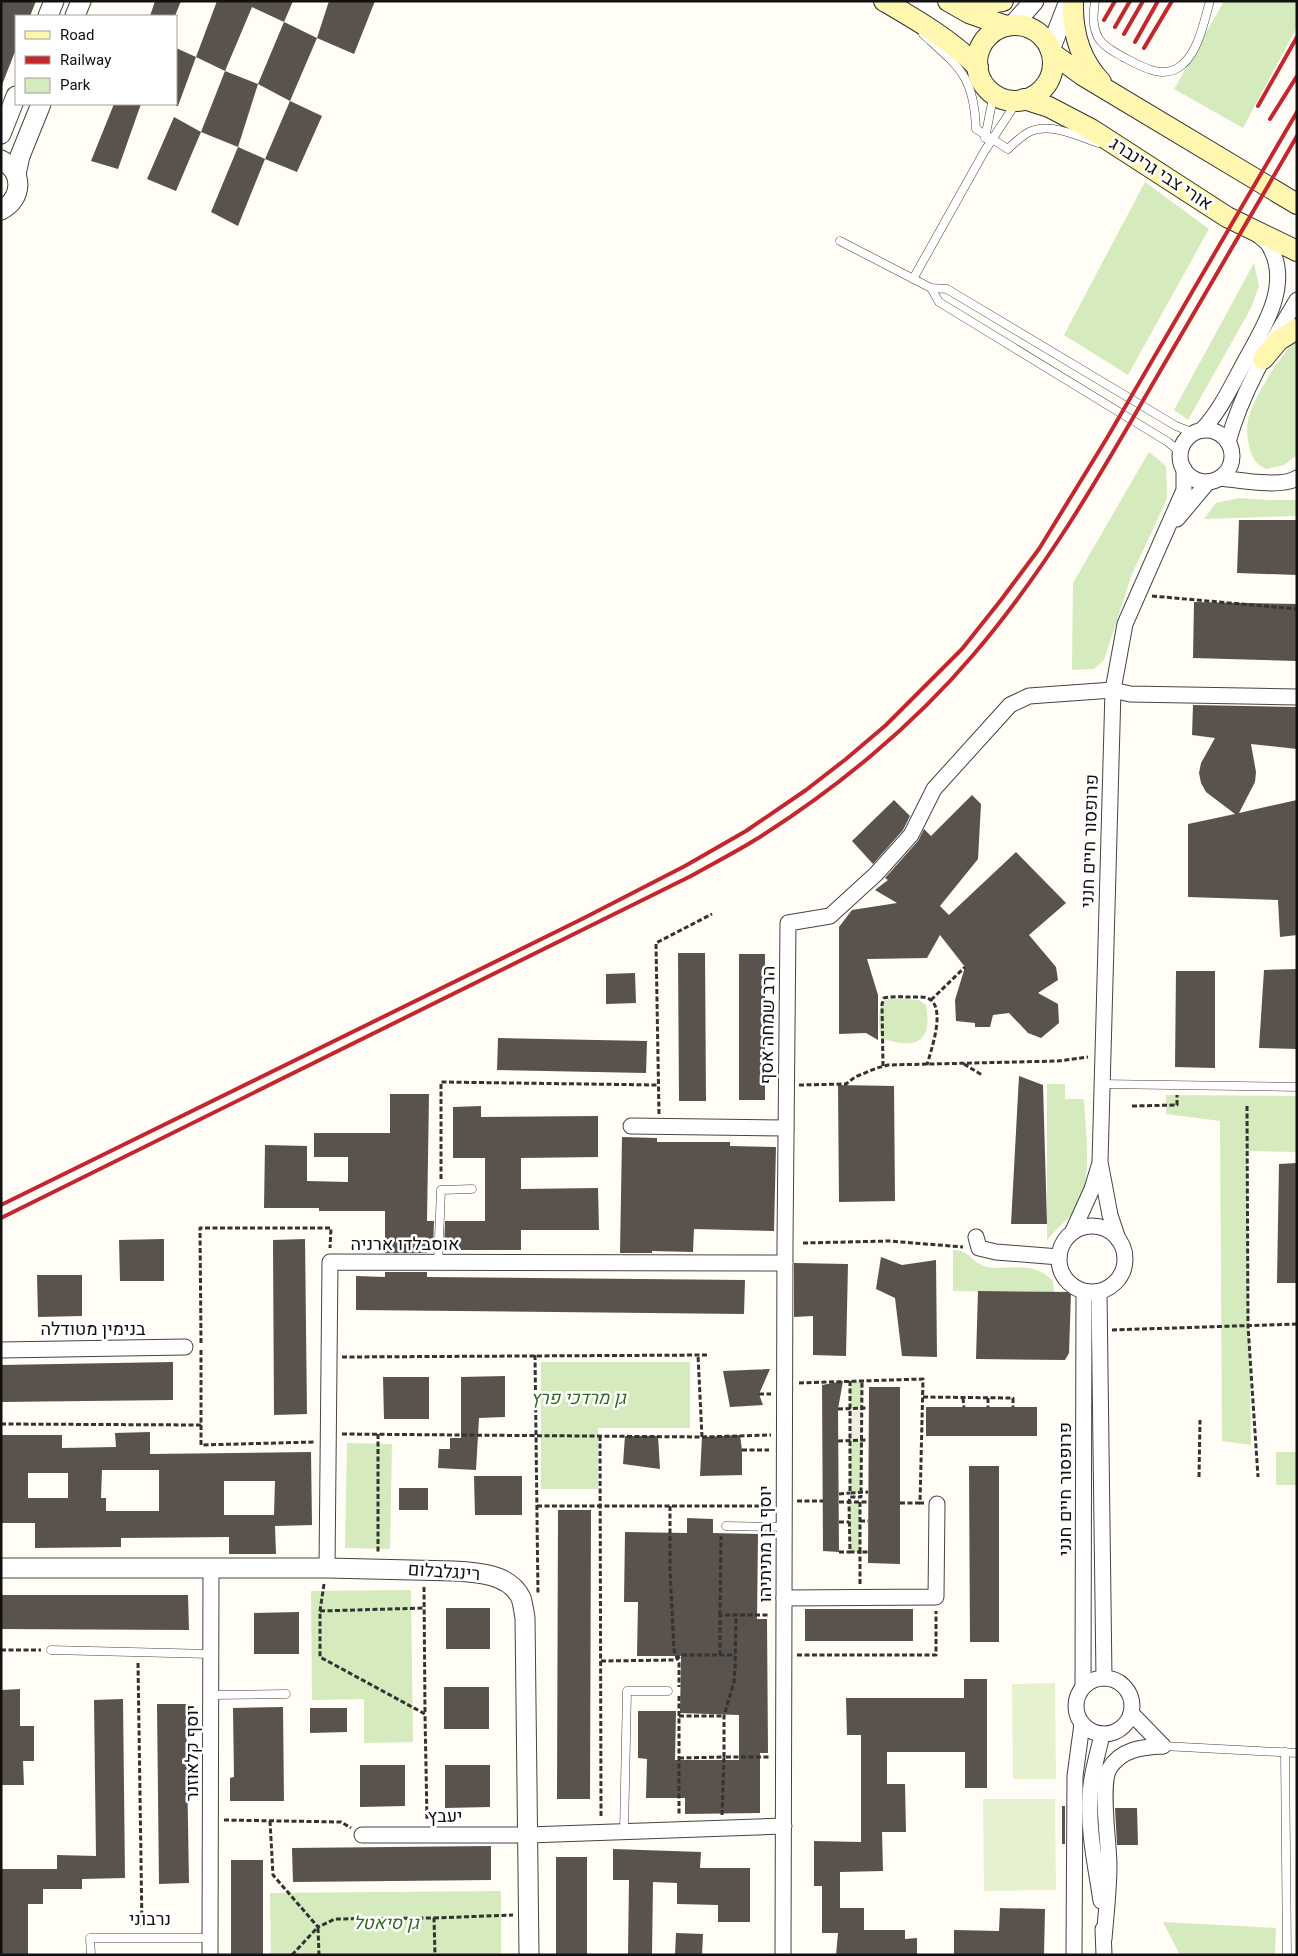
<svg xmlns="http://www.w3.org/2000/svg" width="1298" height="1956" font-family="Georgia,Heebo,serif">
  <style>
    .green { fill: #d5ebbd }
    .pitch { fill: #e6f2cf }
    .plaza { fill: #f1ede2 }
    .building { fill: #5a524d; fill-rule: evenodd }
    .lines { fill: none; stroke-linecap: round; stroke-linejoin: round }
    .service-casing { stroke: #444; stroke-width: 9 }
    .minor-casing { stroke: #444; stroke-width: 17 }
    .tertiary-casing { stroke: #444; stroke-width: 21 }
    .secondary-casing { stroke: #333; stroke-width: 22 }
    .path { stroke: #333; stroke-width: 3; stroke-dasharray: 5 2.5; stroke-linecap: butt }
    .service { stroke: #fff; stroke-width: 8 }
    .minor { stroke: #fff; stroke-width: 15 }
    .tertiary { stroke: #fff; stroke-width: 19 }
    .secondary { stroke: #fff6b0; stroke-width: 20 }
    .rail { stroke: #c4262e; stroke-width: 4 }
    .labels { text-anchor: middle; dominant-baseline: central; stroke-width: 5; stroke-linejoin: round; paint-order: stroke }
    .street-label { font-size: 18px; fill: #111; stroke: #fff }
    .park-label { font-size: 18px; font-style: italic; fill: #2f6b1f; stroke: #fff }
  </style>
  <rect width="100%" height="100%" fill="#fffdf5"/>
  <g class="green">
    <path d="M1224,1H1297V27L1243,128L1174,89Z"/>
    <path d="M1145,182L1209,229L1128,375L1064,335Z"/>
    <path d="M1254,263L1259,286L1251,308L1188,420L1174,410Z"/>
    <path d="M1297,341V455L1284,465L1266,469C1263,467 1258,465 1256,462C1248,452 1246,432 1248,420C1251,403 1282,350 1297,341Z"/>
    <path d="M1149,452L1166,466L1167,499L1132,574L1104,660L1094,669L1072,670L1073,583Z"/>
    <path d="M1239,498L1270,500H1297V516L1204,519L1216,503Z"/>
    <path d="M892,998L919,1000L926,1005C933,1043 915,1050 881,1038C879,1026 877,1012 883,1001Z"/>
    <path d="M1047,1084H1065V1099H1084C1085,1130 1094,1183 1076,1209C1068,1220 1056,1229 1047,1240Z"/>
    <path d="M1166,1095L1297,1096V1152L1247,1151L1251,1445L1222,1441L1220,1121L1166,1114Z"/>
    <path d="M953,1250C970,1250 973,1264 987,1267C1004,1270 1024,1263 1041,1272C1045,1274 1050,1278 1053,1281L1054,1292L953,1291Z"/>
    <path d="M541,1362H690V1428H598V1489H541Z"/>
    <path d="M850,1381H862V1408L850,1409Z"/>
    <rect x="850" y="1440" width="11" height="53"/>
    <path d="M347,1443L392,1444L390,1549L345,1548Z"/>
    <rect x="1276" y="1452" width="21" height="33"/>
    <path d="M849,1502H860V1552H850Z"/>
    <path d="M411,1590L413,1742L364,1743V1699L312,1700L311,1591Z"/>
    <path d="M501,1891V1955H271L270,1893Z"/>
    <path d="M1163,1922L1276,1928L1275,1955H1180Z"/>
  </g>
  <g class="pitch">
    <path d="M1055,1683L1056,1779H1013L1012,1684Z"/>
    <path d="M983,1799H1055L1056,1890L984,1891Z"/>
  </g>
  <path class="plaza" d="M862,1408L861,1440H850V1409Z"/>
  <g class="building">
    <path d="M1,1H36L30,16H16V49L2,85Z"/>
    <path d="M155,1H181L175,16H150Z"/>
    <path d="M217,1H293L284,22L252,7L225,71L196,57Z"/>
    <path d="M329,1H375L354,54L317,38Z"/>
    <path d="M284,22L317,38L290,101L258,84Z"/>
    <path d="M176,48L196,57L178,106H176Z"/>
    <path d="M225,71L258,84L238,147L201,132Z"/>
    <path d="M290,101L322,116L297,172L265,159Z"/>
    <path d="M114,104H141L118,169L91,161Z"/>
    <path d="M174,117L201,132L176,191L147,179Z"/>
    <path d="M238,147L265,159L238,226L211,212Z"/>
    <path d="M1239,520H1297V575L1237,573Z"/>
    <path d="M1194,602L1297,604V661L1193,658Z"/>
    <path d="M1193,705L1297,707V749L1251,744L1256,772L1255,782L1239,813L1297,800V935L1280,937L1278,900L1188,897V824L1235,814L1206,792L1201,783L1199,773L1201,763L1215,738L1192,735Z"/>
    <path d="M972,795L981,804L978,859L940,906L949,915L1016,852L1066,903L1029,935L1056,967L1058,980L1038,993L1058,1004L1059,1023L1041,1038L1028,1033L1009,1013L993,1015L990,1027H975V1023L956,1021L955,1000L965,967L940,935L927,958L867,959L878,995V1040L866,1033L839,1034V927L852,910L897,903L875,890L888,880L885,878L918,841L924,829L931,836Z"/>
    <path d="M894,800L910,816L903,830L873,864L852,841Z"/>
    <path d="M678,953H705L706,1101H679Z"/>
    <rect x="739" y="954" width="26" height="146"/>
    <path d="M1297,969V1049L1259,1048L1264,970Z"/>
    <path d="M1176,971H1215V1068L1175,1067Z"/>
    <path d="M635,973L636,1003L606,1004V974Z"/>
    <path d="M498,1038L647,1041L646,1073L497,1070Z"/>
    <path d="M1019,1076L1043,1085L1047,1224H1011Z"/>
    <path d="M838,1085L894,1086L895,1201L839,1202Z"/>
    <path d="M390,1094H429L427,1221H434L433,1250H427V1253H385V1211H319V1208H264L265,1145L307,1146V1181L348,1182V1157H314V1133H390Z"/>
    <path d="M481,1106V1117L598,1116V1157L521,1158V1189L598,1188L599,1230H521V1250H444L445,1221H485V1158H453V1107Z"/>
    <path d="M622,1137L657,1138V1142H730V1146L776,1147L774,1231L694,1229L693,1252L652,1251V1253H620Z"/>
    <path d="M1297,1163V1283H1277L1279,1164Z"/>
    <path d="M164,1239V1281H120L119,1240Z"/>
    <path d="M305,1239L307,1414L274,1415L273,1240Z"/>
    <path d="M881,1257L902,1265L936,1260L937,1357L902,1356L895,1298L876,1289Z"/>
    <path d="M794,1263L848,1264L846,1356L813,1355V1316L794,1317Z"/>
    <path d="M385,1272H427V1277L745,1280L744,1314L356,1310V1276L385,1277Z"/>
    <path d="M37,1275H82V1316L38,1317Z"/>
    <path d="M978,1291L1071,1292L1069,1353L1065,1360L976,1359Z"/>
    <path d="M173,1362V1400L1,1402V1365Z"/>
    <path d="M770,1369L759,1394L763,1405L730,1407L723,1371Z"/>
    <path d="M505,1376V1417L479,1418L476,1470L438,1468L439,1449H450V1438H461V1377Z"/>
    <path d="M383,1377H429V1419H384Z"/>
    <path d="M843,1381L838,1409L839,1552L823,1551L822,1385Z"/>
    <path d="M869,1387H900V1564L868,1563Z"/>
    <rect x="926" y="1407" width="111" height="29"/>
    <path d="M150,1432V1454L311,1452L312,1525L275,1526L276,1554H229V1537L121,1538V1547L35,1548V1523H1V1435H62V1448L116,1447L115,1433ZM102,1470H159V1511H106V1498H101ZM28,1473H68V1498H28ZM224,1481H275L274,1515H224Z"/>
    <path d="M740,1435L742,1450V1475L700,1476L702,1437Z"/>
    <path d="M625,1436H658L660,1469L623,1464Z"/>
    <path d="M969,1466H999V1642H970Z"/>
    <path d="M474,1476H522V1515H475Z"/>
    <rect x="399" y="1488" width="29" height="22"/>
    <path d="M558,1510H591L590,1799H557Z"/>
    <path d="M687,1518L713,1519V1533L758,1534L757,1619H767L768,1753H760V1813L685,1814V1798H646L647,1759L638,1758V1711H676L675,1760H739V1715L680,1713L681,1656H637L638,1602H624L625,1532L687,1533Z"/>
    <path d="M1,1595H188L189,1630L1,1629Z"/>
    <rect x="446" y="1608" width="44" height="41"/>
    <rect x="805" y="1609" width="108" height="32"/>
    <path d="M299,1612V1654H254V1613Z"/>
    <path d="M964,1679H987V1788H965V1752H887V1784H905L906,1832H882L883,1871L840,1872V1908H864V1930H905V1939L917,1938V1955H836L838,1933H822V1886H814V1841L861,1842V1735H847L846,1698H964Z"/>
    <rect x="444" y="1687" width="45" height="42"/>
    <path d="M20,1689V1726H34V1761H23L24,1785H1L2,1690Z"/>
    <path d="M123,1699L125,1878L82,1879V1889H43V1904H28V1955H1V1869H57V1855L96,1856L94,1700Z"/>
    <path d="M157,1704H186L189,1883L159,1884Z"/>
    <path d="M283,1707L284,1801H230V1778L234,1777L233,1708Z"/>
    <path d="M310,1708H347V1732L310,1733Z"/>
    <path d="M360,1765H405V1806L360,1807Z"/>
    <path d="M445,1765H490V1807L445,1808Z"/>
    <rect x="1062" y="1806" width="3" height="38"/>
    <path d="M1115,1808H1137L1138,1845H1117Z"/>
    <path d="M491,1846V1880L293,1882L292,1848Z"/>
    <path d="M613,1849L701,1852L700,1868H750V1922H718V1905L677,1904V1883L653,1882L652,1955H628L629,1880H613Z"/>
    <rect x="556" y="1857" width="31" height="98"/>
    <rect x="231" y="1860" width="32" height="95"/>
    <path d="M1000,1908L1045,1909L1044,1955H954V1930L999,1931Z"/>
    <path d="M676,1933L703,1934L702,1955H675Z"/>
  </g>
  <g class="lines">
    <defs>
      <g id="service">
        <path d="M1095,1C1093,14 1092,27 1099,39C1105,48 1115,52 1123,57C1142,67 1165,81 1183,64C1199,50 1204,21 1210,1"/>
        <path d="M923,34C960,68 974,76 976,129L1008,149C1014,143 1022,136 1029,132C1050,122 1078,136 1098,143"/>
        <path d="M985,138L994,93"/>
        <path d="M840,241L931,288L947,289L1176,426L1194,433"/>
        <path d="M913,279L984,152L1018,100"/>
        <path d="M931,288L939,302L1168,442L1181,453"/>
        <path d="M1101,1084L1297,1087"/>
        <path d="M438,1263L441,1190L472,1189"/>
        <path d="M726,1526L784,1527"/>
        <path d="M51,1650L211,1654"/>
        <path d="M211,1695L286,1694"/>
        <path d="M1163,1746L1297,1753"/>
        <path d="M1285,1752L1287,1955"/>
        <path d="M624,1831L627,1691H668"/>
        <path d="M91,1955L90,1938H210"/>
      </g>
      <g id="minor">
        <path d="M1202,430C1220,411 1231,387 1244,363C1262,330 1291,287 1271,249C1269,243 1263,239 1258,235"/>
        <circle cx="1206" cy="456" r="26"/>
        <path d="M1228,442C1242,391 1270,345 1297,300"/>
        <path d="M1220,478C1239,480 1282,488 1297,478"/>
        <path d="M1177,519L1208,482"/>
        <path d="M631,1126L786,1128"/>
        <circle cx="1092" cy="1259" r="33"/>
        <path d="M1072,1233L1092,1189L1099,1166"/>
        <path d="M976,1237L979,1248L996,1252L1059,1257"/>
        <path d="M1118,1239L1110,1215L1100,1162L1113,690L1125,624L1184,490V469"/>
        <path d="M1099,1292L1104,1678"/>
        <path d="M1,1350L185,1347"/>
        <path d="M327,1568L330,1262L785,1263"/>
        <path d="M784,1598L936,1597L937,1504"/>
        <circle cx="1104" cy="1706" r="28"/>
        <path d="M1083,1686L1084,1292"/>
        <path d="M1131,1713L1163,1746"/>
        <path d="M362,1835H528L784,1826"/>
        <path d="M1101,1901C1096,1867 1088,1832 1090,1798C1090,1776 1098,1755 1102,1734"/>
        <path d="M1103,1929L1104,1955"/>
        <path d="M1104,1939C1106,1914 1109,1890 1109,1865C1109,1845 1100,1785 1109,1769C1121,1749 1142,1747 1163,1746"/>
        <path d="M210,1955L211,1568"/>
        <path d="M783,1955L785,1243L788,923L830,916L876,874L911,835L934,789L1010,705L1029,696L1113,690L1130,694L1297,697"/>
        <path d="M1074,1955L1075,1776L1082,1724"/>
      </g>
      <g id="tertiary">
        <path d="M48,16L54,1"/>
        <path d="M75,16L81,1"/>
        <path d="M1013,25L1034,1"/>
        <path d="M1050,50L1069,1"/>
        <path d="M1,134L16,96"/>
        <path d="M1,160C24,171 23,199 1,210"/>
        <path d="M16,174L20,156L41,104"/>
        <path d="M1,1568H327L454,1571C477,1572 510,1574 521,1598C523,1604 524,1612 525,1618L529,1955"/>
      </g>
      <g id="secondary">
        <path d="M884,1C920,22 948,38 978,67"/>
        <path d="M948,1L969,13L1006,26"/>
        <path d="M1073,1C1072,31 1080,60 1101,82"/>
        <path d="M958,3L981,5L1003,1"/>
        <circle cx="1015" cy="63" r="38"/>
        <path d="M1052,53L1082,75L1297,204"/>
        <path d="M1024,99L1049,107L1091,129L1227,217L1297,251"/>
        <path d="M1263,359L1279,340L1297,329"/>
      </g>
    </defs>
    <use href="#service" class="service-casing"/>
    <use href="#minor" class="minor-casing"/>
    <use href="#tertiary" class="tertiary-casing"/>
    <use href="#secondary" class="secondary-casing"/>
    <g class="path">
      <path d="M1152,596L1297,609"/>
      <path d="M931,1000L965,967"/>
      <path d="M964,1064L982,1075"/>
      <path d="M883,1066L882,1004L884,998C893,996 902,997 912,997C917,997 926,996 931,1000C945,1012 931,1050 927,1065"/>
      <path d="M799,1085L846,1084L855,1077L877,1068L888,1065L1058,1061L1088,1057"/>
      <path d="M1132,1106L1177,1105V1095"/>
      <path d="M1247,1106L1248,1326L1258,1477"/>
      <path d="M659,1114L656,943L712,914"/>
      <path d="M441,1179V1082L658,1085"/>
      <path d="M803,1243L889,1241L963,1247"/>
      <path d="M1112,1330L1297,1324"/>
      <path d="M201,1343L200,1228H331L330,1248"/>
      <path d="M201,1350V1445L314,1442"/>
      <path d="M535,1355L538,1595"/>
      <path d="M342,1357L709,1355"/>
      <path d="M850,1381V1493L868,1492"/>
      <path d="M799,1383L923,1379L920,1503H924"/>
      <path d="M759,1394H771"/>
      <path d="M923,1397L1013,1398V1407"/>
      <path d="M963,1398L964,1407"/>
      <path d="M988,1398V1407"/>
      <path d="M838,1409L868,1408"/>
      <path d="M1,1424L201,1425"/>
      <path d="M342,1434L702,1437L698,1355"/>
      <path d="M378,1434V1554"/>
      <path d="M600,1436L601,1817"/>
      <path d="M702,1437L771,1435"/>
      <path d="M838,1441L868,1440"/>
      <path d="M742,1450H769"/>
      <path d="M1199,1477L1200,1420"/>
      <path d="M839,1494L850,1493"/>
      <path d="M797,1501H823"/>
      <path d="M839,1502H868"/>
      <path d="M860,1502V1552H868"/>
      <path d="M900,1503H920"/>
      <path d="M537,1506H771"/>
      <path d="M670,1506V1569L674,1650L679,1663V1687"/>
      <path d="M860,1521H868"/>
      <path d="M839,1522H849"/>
      <path d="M839,1552H850"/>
      <path d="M324,1584L320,1611V1657L425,1714L427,1820"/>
      <path d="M860,1584V1552H850L849,1502L850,1497H861L862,1381"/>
      <path d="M424,1587L425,1714"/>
      <path d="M320,1611L425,1608"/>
      <path d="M720,1615L721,1536"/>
      <path d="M1,1650H41"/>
      <path d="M720,1655V1615H770"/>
      <path d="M797,1655H936V1611"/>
      <path d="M601,1661L675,1660L682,1655H735"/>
      <path d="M138,1663L142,1927"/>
      <path d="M679,1696V1815"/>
      <path d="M679,1716H724"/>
      <path d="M679,1758L724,1757V1716L734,1682L735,1669L736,1615"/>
      <path d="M722,1815L724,1757H769"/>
      <path d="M224,1820L341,1822L351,1828"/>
      <path d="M270,1821L273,1875L318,1927L335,1919L434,1918L435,1955"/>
      <path d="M434,1918L513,1915"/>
      <path d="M318,1928L319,1955"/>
      <path d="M292,1955L318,1927"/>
    </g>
    <use href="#service" class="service"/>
    <use href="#minor" class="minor"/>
    <use href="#tertiary" class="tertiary"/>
    <use href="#secondary" class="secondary"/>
    <g class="rail">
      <path d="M1104,20L1115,1"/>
      <path d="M1115,27L1130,1"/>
      <path d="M1124,34L1143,1"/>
      <path d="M1135,42L1158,1"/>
      <path d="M1144,48L1172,1"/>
      <path d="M1258,106L1297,37"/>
      <path d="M1270,119L1297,76"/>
      <path d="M1,1205L582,919L685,866L746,831L806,790L846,759L886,725L962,649L1001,600L1039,549L1107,438L1297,112"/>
      <path d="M1,1218L691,876C712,864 734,853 755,840C835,790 913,726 974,654C1044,572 1098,479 1152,385C1200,302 1248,219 1297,136"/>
    </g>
  </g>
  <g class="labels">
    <g class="street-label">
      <text transform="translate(1161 174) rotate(33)">אורי צבי גרינברג</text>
      <text transform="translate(1090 841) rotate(-88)">פרופסור חיים חנני</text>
      <text transform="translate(768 1025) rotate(-89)">הרב שמחה אסף</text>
      <text x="405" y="1244">אוסבלדו ארניה</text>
      <text x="93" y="1329">בנימין מטודלה</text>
      <text transform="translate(1065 1489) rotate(-90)">פרופסור חיים חנני</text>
      <text transform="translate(765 1544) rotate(-90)">יוסף בן מתיתיהו</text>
      <text transform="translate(444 1572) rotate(4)">רינגלבלום</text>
      <text transform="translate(192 1753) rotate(-90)">יוסף קלאוזנר</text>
      <text x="445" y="1816">יעבץ</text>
      <text x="150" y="1919">נרבוני</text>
    </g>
    <g class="park-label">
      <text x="578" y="1398">גן מרדכי פרץ</text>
      <text x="386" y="1923">גן סיאטל</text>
    </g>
  </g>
  <rect width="1298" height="1956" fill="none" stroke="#111111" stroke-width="5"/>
  <rect x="15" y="15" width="162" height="90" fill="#ffffff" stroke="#a0a0a0"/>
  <rect x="25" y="31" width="25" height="8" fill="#fff6b0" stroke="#a0a0a0"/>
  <text x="60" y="40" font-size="15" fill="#111111">Road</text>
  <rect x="25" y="56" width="25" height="8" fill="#c4262e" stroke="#a0a0a0"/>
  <text x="60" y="65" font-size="15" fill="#111111">Railway</text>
  <rect x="25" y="78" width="25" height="15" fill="#d5ebbd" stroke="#a0a0a0"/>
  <text x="60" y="90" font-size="15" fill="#111111">Park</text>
</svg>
